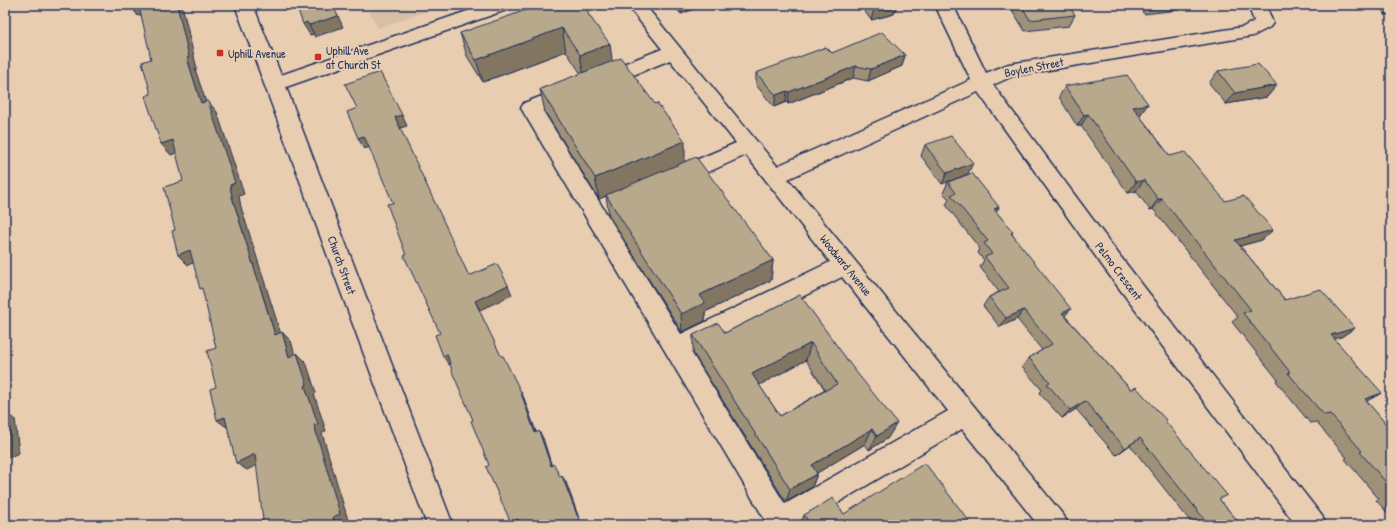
<svg xmlns="http://www.w3.org/2000/svg" width="1396" height="530" font-family="'Patrick Hand',sans-serif">
  <style>
    .built { fill: #d7bfa4 }
    .lines { fill: none; stroke-linecap: round; stroke-linejoin: round }
    .minor-casing { stroke: #1b2f5e; stroke-width: 3 }
    .highway-casing { stroke: #1b2f5e; stroke-width: 3 }
    .minor { fill: #e9cdb0; fill-rule: evenodd }
    .highway { fill: #f9e181; fill-rule: evenodd }
    .wall { fill: #9f9178; stroke: #1b2f5e; fill-rule: evenodd }
    .shaded-wall { fill: #827662; stroke: #1b2f5e }
    .building { fill: #b9a98c; stroke: #1b2f5e; fill-rule: evenodd }
    .poi-dot { fill: #c8321e; stroke: #e9cdb0; stroke-width: 1.5 }
    .labels { text-anchor: middle; dominant-baseline: central; stroke-width: 4; stroke-linejoin: round; paint-order: stroke }
    .poi-label { font-size: 12px; fill: #1b2f5e; stroke: #e9cdb0; text-anchor: start }
    .street-label { font-size: 12px; fill: #1b2f5e; stroke: #e9cdb0 }
  </style>
  <rect width="100%" height="100%" fill="#e9cdb0"/>
  <filter id="ink" filterUnits="userSpaceOnUse"><feTurbulence type="fractalNoise" baseFrequency=".025" numOctaves="2"/><feDisplacementMap in="SourceGraphic" scale="8" xChannelSelector="R" yChannelSelector="G"/><feConvolveMatrix kernelMatrix="1 2 1 2 8 2 1 2 1" color-interpolation-filters="sRGB"/></filter>
  <g filter="url(#ink)">
    <path class="built" d="M366,5H445L378,28Z"/>
    <g class="lines">
      <defs>
        <g id="minor">
          <path d="M235,5H253L281,75L485,5H512L509,9L286,87L453,525H427Z"/>
          <path d="M627,5H645L777,166L971,80L935,5H953L986,73L1009,64L1243,27L1254,21L1248,5H1266L1273,23L1270,27L1253,36L1013,76L993,85L1120,256L1322,516L1326,525H1296L1104,268L978,92L788,179L1064,516L1068,525H1038L962,429L800,525H768L521,108L524,103L565,87L572,85L579,87L581,92L579,97L543,111L681,334L830,262L746,155L682,184L675,186L668,184L665,178L668,172L736,143L670,60L609,85L602,87L595,85L593,80L595,75L662,49ZM842,277L948,411L785,504L691,352Z"/>
        </g>
        <path id="highway" d="M1380,5H1391V15L1385,13Z"/>
      </defs>
      <use href="#minor" class="minor-casing"/>
      <use href="#highway" class="highway-casing"/>
      <use href="#minor" class="minor"/>
      <use href="#highway" class="highway"/>
    </g>
    <g class="wall">
      <path d="M673,5H704L681,14Z"/>
      <path d="M860,5H897L894,14L871,20Z"/>
      <path d="M1009,5H1068L1075,15L1069,26L1025,31Z"/>
      <path d="M1138,5H1182L1179,10L1144,14Z"/>
      <path d="M590,16L612,61L685,161L773,260L771,280L705,312V321L682,332L609,216L606,196L599,199L545,112L540,89L581,74L566,51L483,82L467,56L460,33Z"/>
      <path d="M832,53L905,55L902,66L868,81L853,78L788,104L786,102L774,107L756,85V73Z"/>
      <path d="M1218,71L1277,85L1267,97L1226,104L1209,83Z"/>
      <path d="M1065,86L1148,104L1140,115H1139L1170,156L1225,201L1262,240L1240,246L1285,300L1355,328L1341,337L1334,339L1366,401L1391,430V517L1376,500L1379,499L1345,459L1347,458L1316,422L1310,423L1276,381L1278,380L1232,322L1238,317L1153,209L1150,210L1136,191L1128,193L1081,126H1077L1059,97Z"/>
      <path d="M925,145L973,163L942,184L921,156Z"/>
      <path d="M948,182L999,207L996,212L1013,232L1012,234L1065,316L1131,390L1165,421L1219,499L1241,525H1193L1130,445L1116,455L1076,409L1062,418L1039,393L1042,390L1022,367L1029,358L1042,350L1017,319L1000,327L983,306L989,297L999,292L980,267L984,260L978,253L980,249L946,205L949,199L943,193Z"/>
      <path d="M800,295L888,438L869,450L865,444L817,473V474L812,487L786,502L693,353V335L725,333ZM806,360L825,390L780,416L759,385Z"/>
      <path d="M844,514L969,521L964,525H800L804,515Z"/>
    </g>
    <g class="shaded-wall">
      <path d="M130,5H138L145,14L138,16Z"/>
      <path d="M177,5H182L197,69H195L210,114L201,103L187,58Z"/>
      <path d="M681,5H704L681,14Z"/>
      <path d="M888,5H897L894,14L871,20L874,9Z"/>
      <path d="M338,16L343,27L315,37L309,25Z"/>
      <path d="M307,22L314,34L310,35L303,24Z"/>
      <path d="M562,28L566,51L483,82L476,60Z"/>
      <path d="M610,44L613,67L584,78L580,55Z"/>
      <path d="M905,55L902,66L868,81L871,69Z"/>
      <path d="M856,66L853,78L788,104L789,92Z"/>
      <path d="M1277,85L1267,97L1226,104L1235,93Z"/>
      <path d="M787,91L786,102L774,107L776,95Z"/>
      <path d="M208,101L217,112L244,194L239,196L241,207L284,344L275,335L232,197Z"/>
      <path d="M1148,104L1140,115L1125,118L1133,107Z"/>
      <path d="M1088,114L1081,126H1077L1084,115Z"/>
      <path d="M402,115L407,126L400,128L395,117Z"/>
      <path d="M364,136L370,147L364,149L358,138Z"/>
      <path d="M173,140L182,151L171,155L161,144Z"/>
      <path d="M685,141V163L599,199L595,178Z"/>
      <path d="M973,163L968,174L942,184L947,173Z"/>
      <path d="M1144,180L1136,191L1128,193L1136,182Z"/>
      <path d="M1158,199H1162L1153,209L1150,210Z"/>
      <path d="M999,207L994,217V209Z"/>
      <path d="M1273,230L1262,240L1225,250L1235,240Z"/>
      <path d="M190,250L200,260L188,265L178,255Z"/>
      <path d="M773,260L771,280L705,312V321L682,332L681,314L700,295Z"/>
      <path d="M508,285L512,295L480,310L475,301Z"/>
      <path d="M1071,309L1063,318L1062,313Z"/>
      <path d="M1024,310L1017,319L1000,327L1006,318Z"/>
      <path d="M1355,328L1341,337L1318,344L1331,335Z"/>
      <path d="M282,332L291,341L298,365L289,357Z"/>
      <path d="M811,343L806,360L750,390L752,374Z"/>
      <path d="M297,353L306,362L316,393L314,394L326,431L322,433L348,520L342,523V525H335L333,517L305,386Z"/>
      <path d="M447,354L452,363L449,365L443,356Z"/>
      <path d="M5,365L9,416L15,419L19,453L5,459Z"/>
      <path d="M520,390L524,398L539,440L535,433Z"/>
      <path d="M1382,393L1367,401L1350,407L1365,399Z"/>
      <path d="M1085,401L1076,409L1062,418L1070,410Z"/>
      <path d="M225,417L228,428L217,420Z"/>
      <path d="M897,423L888,438L869,450L877,436Z"/>
      <path d="M872,429L865,444L807,479L812,465Z"/>
      <path d="M539,431L543,438L554,473L551,466Z"/>
      <path d="M1140,438L1130,445L1116,455L1125,448Z"/>
      <path d="M255,454L265,461L247,470L236,463Z"/>
      <path d="M817,474L812,487L786,502L790,489Z"/>
      <path d="M562,476L566,482L580,521L577,515Z"/>
      <path d="M5,491L8,525H5Z"/>
      <path d="M10,519L25,525H10Z"/>
      <path d="M518,519L522,525H512L511,523Z"/>
    </g>
    <g class="building">
      <path d="M137,5H177L189,57L187,58L201,103L208,101L235,183L230,185L232,197L275,335L282,332L289,357L297,353L307,385L305,386L318,424L314,425L340,514L333,517L335,525H254L263,520L255,454L236,463L225,417L217,420L210,389L216,387L207,351L216,348L202,288L200,289L190,250L178,255L172,231L175,230L164,187L183,181L173,140L161,144L145,96L151,94L142,62L151,59L140,10Z"/>
      <path d="M296,5H332L338,16L309,25L307,22L303,24Z"/>
      <path d="M541,5H583L589,13L588,14L610,44L580,55L562,28L476,60L460,33Z"/>
      <path d="M871,5H888L874,9Z"/>
      <path d="M1021,5H1068L1075,15L1030,20Z"/>
      <path d="M882,32L905,55L871,69L856,66L789,92L787,91L776,95L756,73L826,47L832,53Z"/>
      <path d="M621,58L655,104L657,103L685,141L595,178L540,89Z"/>
      <path d="M1258,64L1277,85L1235,93L1218,71Z"/>
      <path d="M380,72L402,115L395,117L469,276L497,264L508,285L475,301L501,356H503L520,390L535,433L539,431L551,466L554,464L560,477L562,476L577,515L583,525H520L518,519L511,523L486,467L489,465L471,421L473,420L453,374L447,354L443,356L435,335L440,333L404,256L406,255L387,204L393,203L364,136L358,138L347,112L357,108L345,84Z"/>
      <path d="M1127,75L1148,104L1133,107L1170,156L1185,152L1225,201L1244,196L1273,230L1235,240L1285,300L1320,289L1355,328L1331,335L1382,393L1365,399L1391,430V488L1360,452L1362,451L1330,414L1324,415L1288,373L1290,372L1243,313L1251,310L1162,199H1158L1144,180L1136,182L1088,114L1084,115L1065,86Z"/>
      <path d="M951,136L973,163L947,173L925,145Z"/>
      <path d="M696,157L773,260L700,295L705,303L681,314L606,195Z"/>
      <path d="M972,173L999,207L994,209L1013,232L1011,233L1071,309L1062,313L1131,390L1136,387L1166,420L1165,421L1227,495L1219,499L1241,525H1209L1140,438L1125,448L1085,401L1070,410L1047,384L1050,382L1029,358L1052,344L1024,310L1006,318L989,297L1009,288L985,257L992,254L984,243L988,241L951,195L956,193L948,182Z"/>
      <path d="M800,295L853,368L897,423L877,436L872,429L812,465L817,474L790,489L693,335L718,323L725,333ZM811,343L837,384L780,416L752,374Z"/>
      <path d="M925,463L969,521L962,525H811L804,515L833,498L844,514Z"/>
      <path d="M10,519V525H5V521Z"/>
    </g>
  </g>
  <g class="poi-dot">
    <rect x="216" y="49" width="8" height="8" rx="2"/>
    <rect x="314" y="53" width="8" height="8" rx="2"/>
  </g>
  <g class="labels">
    <g class="poi-label">
      <text x="326" y="50">Uphill Ave<tspan x="326" dy="14">at Church St</tspan></text>
      <text x="228" y="53">Uphill Avenue</text>
    </g>
    <g class="street-label">
      <text transform="translate(1034 67) rotate(-11)">Boylen Street</text>
      <text transform="translate(342 265) rotate(70)">Church Street</text>
      <text transform="translate(846 265) rotate(51)">Woodward Avenue</text>
      <text transform="translate(1119 271) rotate(53)">Pelmo Crescent</text>
    </g>
  </g>
  <rect width="1396" height="530" fill="none" stroke="#e9cdb0" stroke-width="20"/>
  <rect x="10" y="10" width="1376" height="510" fill="none" stroke="#1b2f5e" stroke-width="1.5" filter="url(#ink)"/>
</svg>
